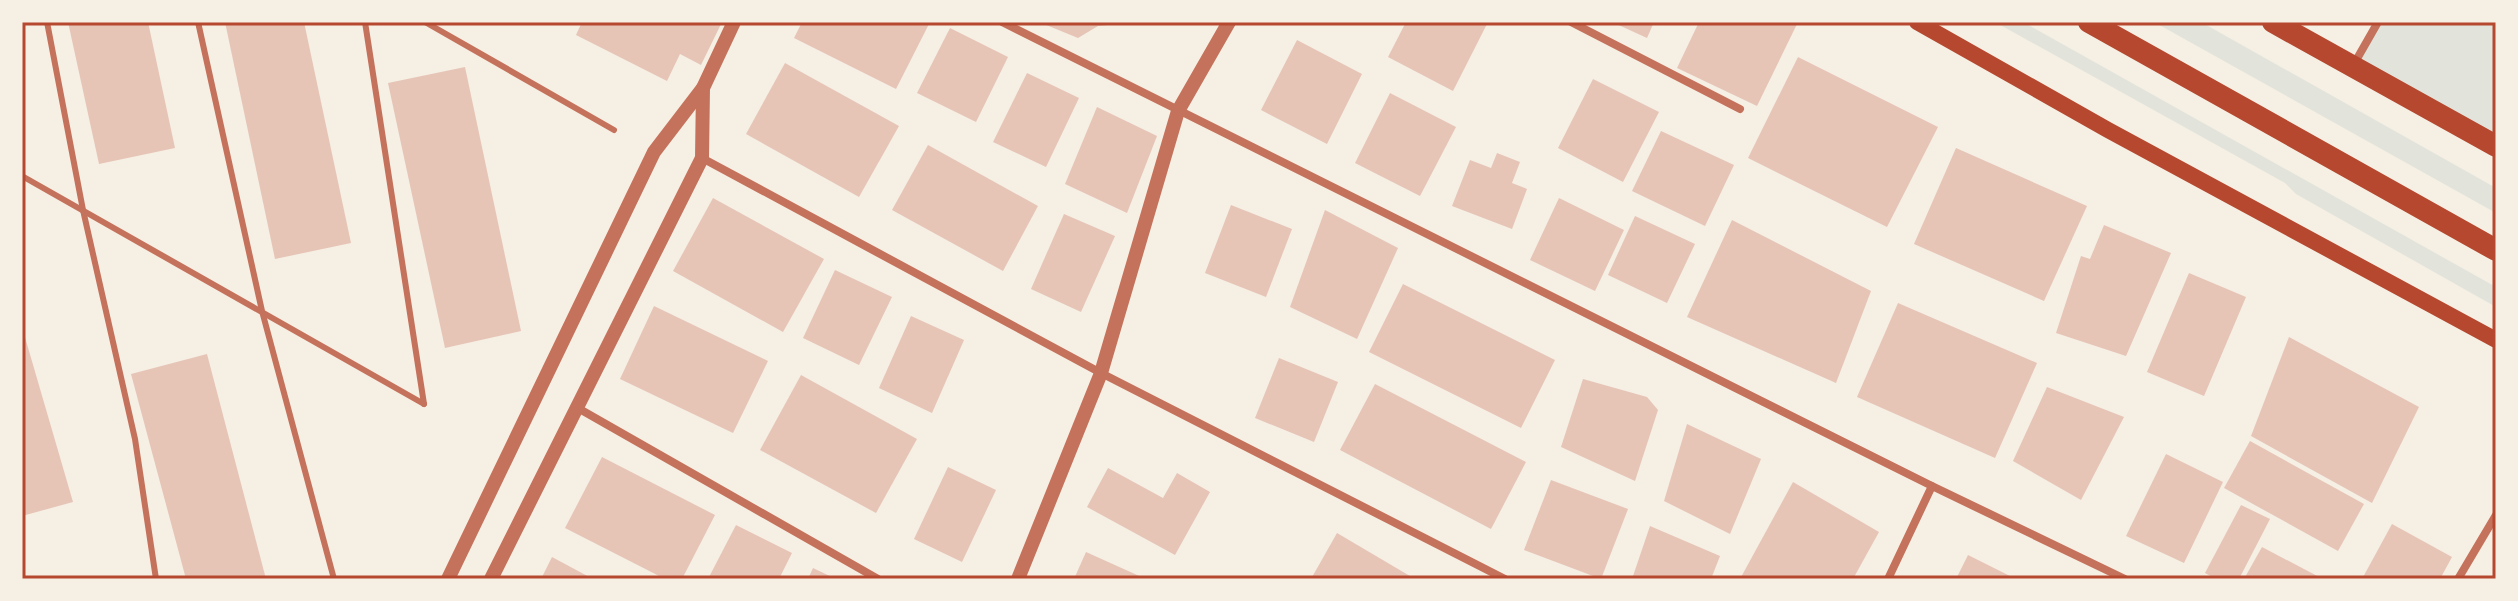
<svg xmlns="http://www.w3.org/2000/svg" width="2518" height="601" font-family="Arial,sans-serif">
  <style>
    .green { fill: #e2e4dc }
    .building { fill: #e6c5b7 }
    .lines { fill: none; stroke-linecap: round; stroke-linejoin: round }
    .service { stroke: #c5725c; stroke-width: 6 }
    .minor { stroke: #c5725c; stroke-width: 8 }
    .tertiary { stroke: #c5725c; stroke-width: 14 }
    .secondary { stroke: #b5482f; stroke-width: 16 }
    .trunk { stroke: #b5482f; stroke-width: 22 }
    .neatline { fill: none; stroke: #b5482f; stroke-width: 3 }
  </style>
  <rect width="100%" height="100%" fill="#f6efe4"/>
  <g class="green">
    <path d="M1995,22H2023L2496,287V307L2296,194L2285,183Z"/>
    <path d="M2154,22H2201L2496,188V213Z"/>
    <path d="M2378,22H2496V146L2353,65Z"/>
  </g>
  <g class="building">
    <path d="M68,22H148L175,148L99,164Z"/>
    <path d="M225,22H304L351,243L275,259Z"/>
    <path d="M582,22H722L701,65L680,54L667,81L576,35Z"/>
    <path d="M802,22H930L896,89L794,38Z"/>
    <path d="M1039,22H1116V24L1098,26L1078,38Z"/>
    <path d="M1406,22H1488L1453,91L1388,57Z"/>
    <path d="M1612,22H1654L1647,38Z"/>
    <path d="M1699,22H1798L1757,106L1677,68Z"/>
    <path d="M950,28L1008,57L976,122L917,93Z"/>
    <path d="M1297,40L1362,74L1327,144L1261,110Z"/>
    <path d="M1798,57L1938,127L1887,227L1748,158Z"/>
    <path d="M785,63L899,126L859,197L746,134Z"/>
    <path d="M465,67L521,331L445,348L388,83Z"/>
    <path d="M1027,73L1079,98L1046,167L993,142Z"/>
    <path d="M1593,79L1659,112L1623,182L1558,148Z"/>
    <path d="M1390,93L1456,127L1420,196L1355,163Z"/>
    <path d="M1097,107L1157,136L1127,213L1065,184Z"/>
    <path d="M1661,131L1734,165L1705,226L1632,191Z"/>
    <path d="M928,145L1038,206L1003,271L892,210Z"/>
    <path d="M1956,148L2087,206L2044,301L1914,244Z"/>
    <path d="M1497,153L1520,162L1512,183L1527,189L1512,229L1452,206L1470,160L1491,168Z"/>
    <path d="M713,198L824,259L783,332L673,271Z"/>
    <path d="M1559,198L1624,230L1595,291L1530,260Z"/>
    <path d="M1231,205L1292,229L1266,297L1205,273Z"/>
    <path d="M1325,210L1398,248L1357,339L1290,307Z"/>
    <path d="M1064,214L1115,236L1081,312L1031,289Z"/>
    <path d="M1635,216L1695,244L1667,303L1608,275Z"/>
    <path d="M1732,220L1871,291L1836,383L1687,317Z"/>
    <path d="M2104,225L2171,253L2126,356L2056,333L2081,256L2090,259Z"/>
    <path d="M835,270L892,297L859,365L803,338Z"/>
    <path d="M2189,273L2246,297L2204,396L2147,372Z"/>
    <path d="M1403,284L1555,360L1521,428L1369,352Z"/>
    <path d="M1898,303L2037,363L1995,458L1857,397Z"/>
    <path d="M654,306L768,361L733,433L620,379Z"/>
    <path d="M911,316L964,340L932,413L879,388Z"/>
    <path d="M22,327L73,502L22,516Z"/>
    <path d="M2289,337L2419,407L2372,503L2251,436Z"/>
    <path d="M207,354L266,579H186L131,374Z"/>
    <path d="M1279,358L1338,382L1314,442L1255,418Z"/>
    <path d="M801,375L917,439L876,513L760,450Z"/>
    <path d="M1583,379L1647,397L1658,410L1635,481L1561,447Z"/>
    <path d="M1375,384L1526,462L1491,529L1340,450Z"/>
    <path d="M2047,387L2124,417L2081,500L2013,461Z"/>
    <path d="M1687,424L1761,459L1730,534L1664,501Z"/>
    <path d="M2250,441L2364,504L2338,551L2224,488Z"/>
    <path d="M2166,454L2223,482L2184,563L2126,536Z"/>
    <path d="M602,457L715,515L682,579H665L565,528Z"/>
    <path d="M948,467L996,490L962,562L914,539Z"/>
    <path d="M1108,468L1163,498L1177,473L1210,492L1175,555L1087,507Z"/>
    <path d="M1551,480L1628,509L1601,579L1524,550Z"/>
    <path d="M1793,482L1879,532L1853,579H1740Z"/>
    <path d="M2241,505L2270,519L2239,579H2216L2205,573Z"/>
    <path d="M2392,524L2452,557L2440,579H2362Z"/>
    <path d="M736,525L792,553L779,579H708Z"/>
    <path d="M1650,526L1720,556L1711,579H1632Z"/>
    <path d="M1337,533L1415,579H1311Z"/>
    <path d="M2262,547L2323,579H2244Z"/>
    <path d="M1086,552L1146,579H1074Z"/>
    <path d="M1968,555L2016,579H1956Z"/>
    <path d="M552,557L593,579H541Z"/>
    <path d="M813,568L836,579H808Z"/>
  </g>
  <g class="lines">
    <g class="service">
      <path d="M47,22L83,210L135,439L156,579"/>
      <path d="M198,22L262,311L334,579"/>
      <path d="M365,22L424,404"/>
      <path d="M425,22L614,130"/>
      <path d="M22,176L424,404"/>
    </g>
    <g class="minor">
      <path d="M1002,22L1932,486L2125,579"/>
      <path d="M1571,22L1740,109"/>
      <path d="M2354,64L2378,22"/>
      <path d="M702,158L1101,373L1505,579"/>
      <path d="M576,407L878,579"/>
      <path d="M1888,579L1932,486"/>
      <path d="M2458,579L2496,515"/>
    </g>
    <g class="tertiary">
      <path d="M448,579L654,152L703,88L734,22"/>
      <path d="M491,579L702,158L703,88"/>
      <path d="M1018,579L1101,373L1178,111L1229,22"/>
    </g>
    <path class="secondary" d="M1917,22L2108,130L2496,340"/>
    <g class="trunk">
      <path d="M2089,22L2496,250"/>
      <path d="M2273,22L2496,146"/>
    </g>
  </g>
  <rect width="2518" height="601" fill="none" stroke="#f6efe4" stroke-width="48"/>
  <rect x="24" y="24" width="2470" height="553" class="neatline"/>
</svg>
